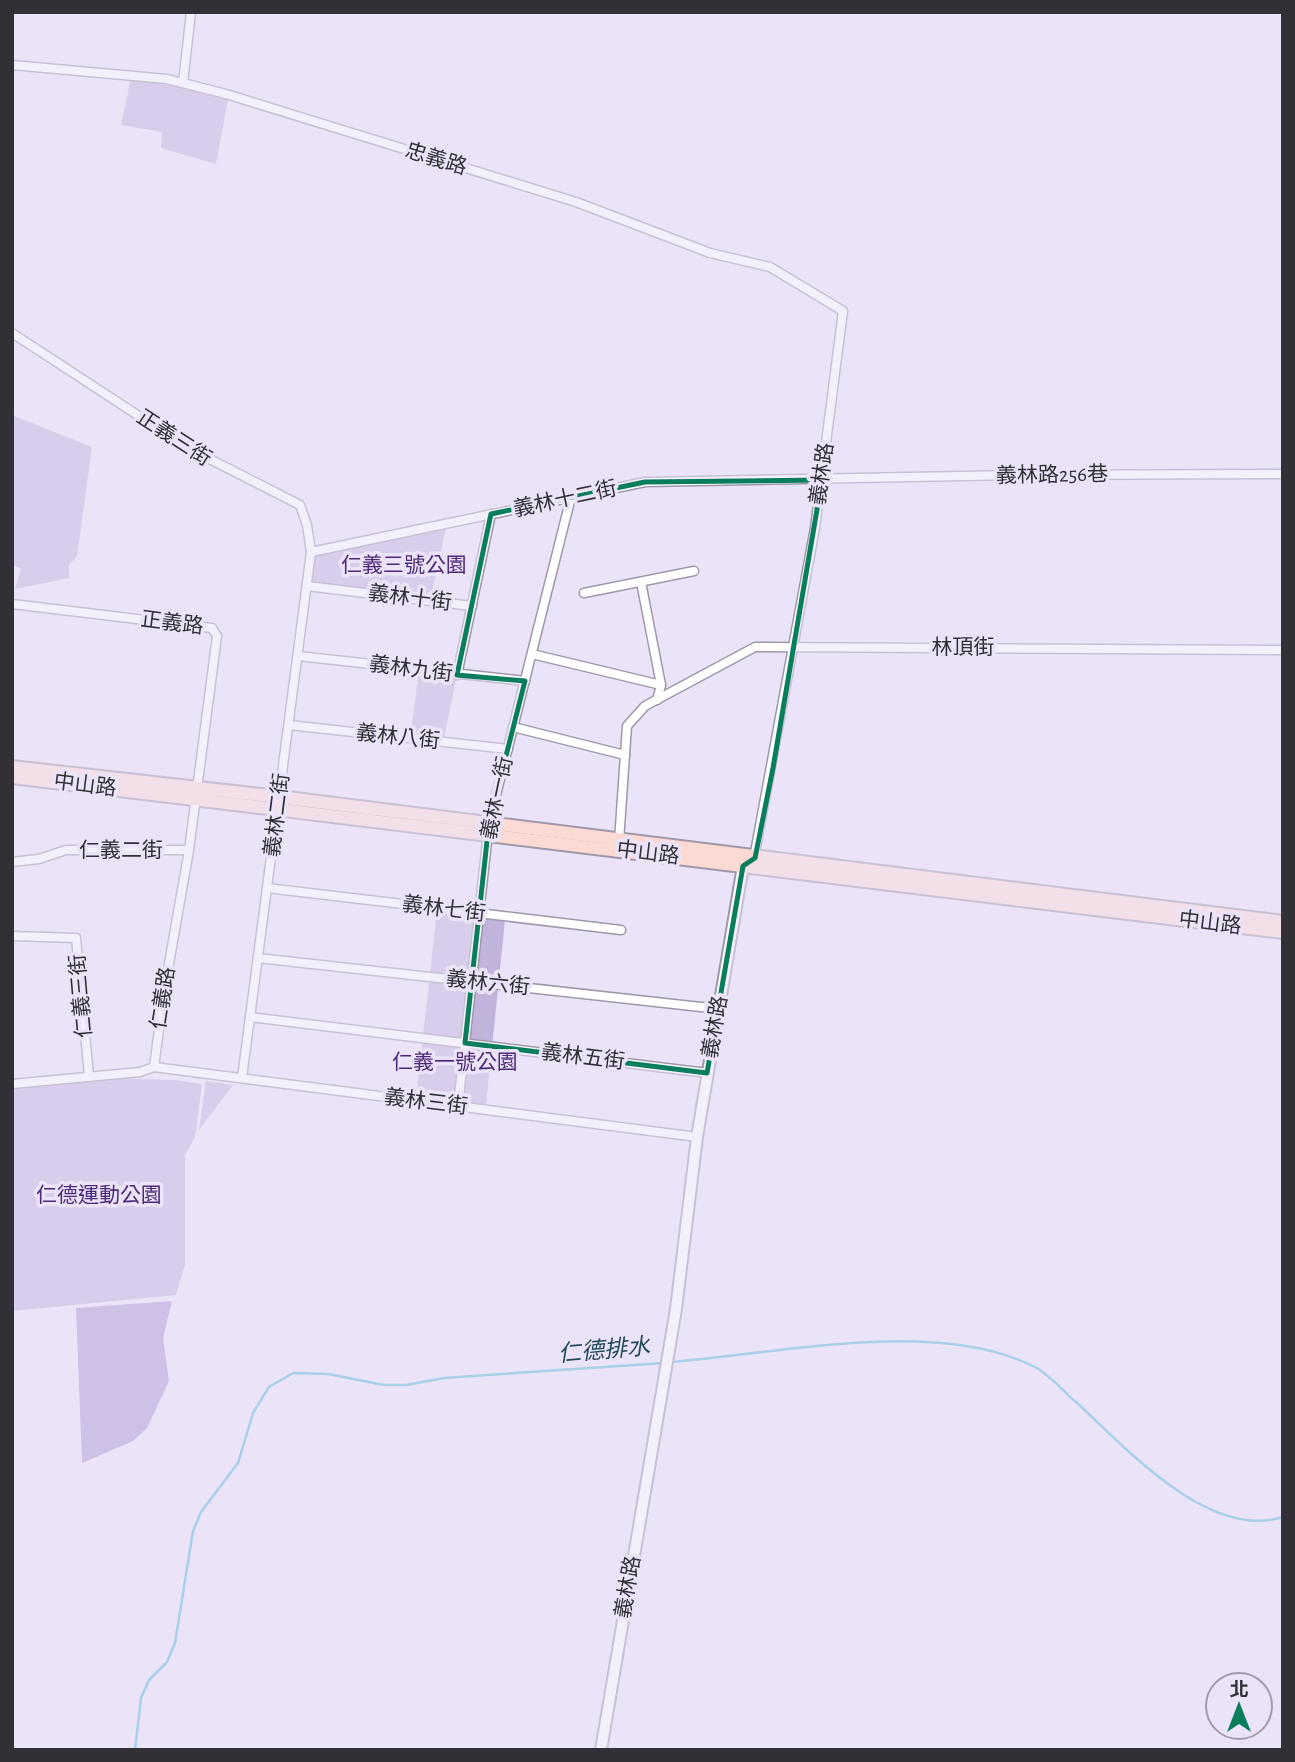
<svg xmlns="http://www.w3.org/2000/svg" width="1295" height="1762" font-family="'Alegreya Sans','Noto Sans TC',sans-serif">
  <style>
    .green { fill: #c1b3dc }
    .forest { fill: #ad94d6 }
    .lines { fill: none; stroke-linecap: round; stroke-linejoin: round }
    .stream { stroke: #5bb7d8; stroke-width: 2.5 }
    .minor-casing { stroke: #9e98aa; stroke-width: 11 }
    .tertiary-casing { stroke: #9e98aa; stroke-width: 14 }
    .secondary-casing { stroke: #9e98aa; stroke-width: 16 }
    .minor { stroke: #fff; stroke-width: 8 }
    .tertiary { stroke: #fff; stroke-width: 10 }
    .secondary { stroke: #fbdad3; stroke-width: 12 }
    .marked { fill: none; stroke: #0a7e5c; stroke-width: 5; stroke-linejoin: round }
    .labels { text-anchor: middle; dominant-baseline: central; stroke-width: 7; stroke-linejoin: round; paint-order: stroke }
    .street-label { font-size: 21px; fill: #322f37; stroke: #ebe4f8 }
    .park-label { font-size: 21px; fill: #4d2a78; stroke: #ebe4f8 }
    .water-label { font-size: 23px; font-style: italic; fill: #214958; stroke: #ebe4f8 }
  </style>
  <rect width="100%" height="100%" fill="#ebe4f8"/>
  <g class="green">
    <path d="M131,78L182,87L228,100L216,164L161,148L162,132L121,125Z"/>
    <path d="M12,415L92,447L77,556L69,565V578L15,589L21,568L12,565Z"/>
    <path d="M447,524L430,601L307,586L311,552Z"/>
    <path d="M419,671L457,675L443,743L410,739Z"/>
    <path d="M437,911L505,920L486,1106L416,1098Z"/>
    <path d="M105,1078L174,1080L202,1084L195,1137L185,1155V1265L176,1295L12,1311V1088Z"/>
    <path d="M206,1081L233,1085L199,1130Z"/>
  </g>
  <path class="forest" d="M172,1301L163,1338L169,1381L147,1428L133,1441L82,1463L76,1308Z"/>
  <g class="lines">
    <g class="stream">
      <path d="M670,1362C779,1354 936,1317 1035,1367C1050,1375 1063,1391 1076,1402C1125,1447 1209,1541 1283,1517"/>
      <path d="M135,1750L141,1698L149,1680L167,1662L175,1643L193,1531L201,1512L238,1463L253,1413L269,1387L293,1373L328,1374L384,1385H406L444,1378L663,1363"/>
    </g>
    <defs>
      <g id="minor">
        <path d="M12,65L167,79L226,94L576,202L710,253L770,267L843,311L815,528L754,858"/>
        <path d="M183,83L191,12"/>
        <path d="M12,333L188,448L300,505L307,525L311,552L242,1078"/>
        <path d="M311,552L645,482L1017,475L1283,474"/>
        <path d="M641,582L661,685L657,700"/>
        <path d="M307,586L472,606"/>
        <path d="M584,593L694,571"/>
        <path d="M12,604L212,628L217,636L189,850L164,992L154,1067L140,1072L12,1084"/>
        <path d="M532,654L661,685"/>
        <path d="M298,656L525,681"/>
        <path d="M457,675L491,514"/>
        <path d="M289,725L508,749"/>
        <path d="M513,727L625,755"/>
        <path d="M619,841L627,726L645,706L755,647L1283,650"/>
        <path d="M12,862L39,859L66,850H189"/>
        <path d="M267,888L621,930"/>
        <path d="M12,936L76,938L89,1076"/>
        <path d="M258,958L719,1009"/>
        <path d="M250,1017L707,1073"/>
        <path d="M154,1067L697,1137"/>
        <path d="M458,1106L489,823L571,497"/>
      </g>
      <path id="tertiary" d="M601,1750L676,1309L697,1137L743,866"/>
      <g id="secondary">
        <path d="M12,767L279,797L1283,922"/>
        <path d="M12,777L1283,932"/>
      </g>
    </defs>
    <use href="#minor" class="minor-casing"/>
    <use href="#tertiary" class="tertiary-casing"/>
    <use href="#secondary" class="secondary-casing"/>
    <use href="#minor" class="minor"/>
    <use href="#tertiary" class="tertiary"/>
    <use href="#secondary" class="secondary"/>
  </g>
  <path d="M0 0H1295V1762H0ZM822,480L773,768L755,858L743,866L707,1073L465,1043L489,823L525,681L457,675L491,514L645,482Z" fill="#ebe4f8" fill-opacity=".55" fill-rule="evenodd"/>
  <path class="marked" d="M822,480L773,768L755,858L743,866L707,1073L465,1043L489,823L525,681L457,675L491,514L645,482Z"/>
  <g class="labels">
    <g class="street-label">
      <text transform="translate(436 159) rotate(17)">忠義路</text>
      <text transform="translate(174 438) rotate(33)">正義三街</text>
      <text transform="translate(822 474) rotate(-82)">義林路</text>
      <text transform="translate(1052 475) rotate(-1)">義林路256巷</text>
      <text transform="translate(565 499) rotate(-12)">義林十二街</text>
      <text transform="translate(410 598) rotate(7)">義林十街</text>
      <text transform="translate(172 623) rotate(7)">正義路</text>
      <text x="963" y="647">林頂街</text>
      <text transform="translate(411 669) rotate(7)">義林九街</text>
      <text transform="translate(398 737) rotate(6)">義林八街</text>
      <text transform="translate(85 785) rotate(7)">中山路</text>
      <text transform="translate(497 798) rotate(-78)">義林一街</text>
      <text transform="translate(277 815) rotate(-83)">義林二街</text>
      <text x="121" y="850">仁義二街</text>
      <text transform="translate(648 853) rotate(7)">中山路</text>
      <text transform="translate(444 909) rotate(7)">義林七街</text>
      <text transform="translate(1210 923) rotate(7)">中山路</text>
      <text transform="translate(488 983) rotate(6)">義林六街</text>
      <text transform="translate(81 996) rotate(-95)">仁義三街</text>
      <text transform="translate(163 998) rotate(-81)">仁義路</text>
      <text transform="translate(715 1027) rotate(-80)">義林路</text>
      <text transform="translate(583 1057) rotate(7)">義林五街</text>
      <text transform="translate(426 1102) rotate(7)">義林三街</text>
      <text transform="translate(628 1587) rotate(-80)">義林路</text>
    </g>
    <g class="park-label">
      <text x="404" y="565">仁義三號公園</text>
      <text x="455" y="1062">仁義一號公園</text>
      <text x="99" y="1195">仁德運動公園</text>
    </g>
    <g class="water-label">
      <text transform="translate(604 1351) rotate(-5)">仁德排水</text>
    </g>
  </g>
  <rect width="1295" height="1762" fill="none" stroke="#322f37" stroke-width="28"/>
  <g transform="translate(1239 1706)"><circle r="33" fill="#ebe4f8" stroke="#a19cab" stroke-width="2"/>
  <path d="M0-5L12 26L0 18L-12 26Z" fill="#0a7e5c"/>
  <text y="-10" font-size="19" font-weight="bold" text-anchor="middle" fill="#322f37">北</text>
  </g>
</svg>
